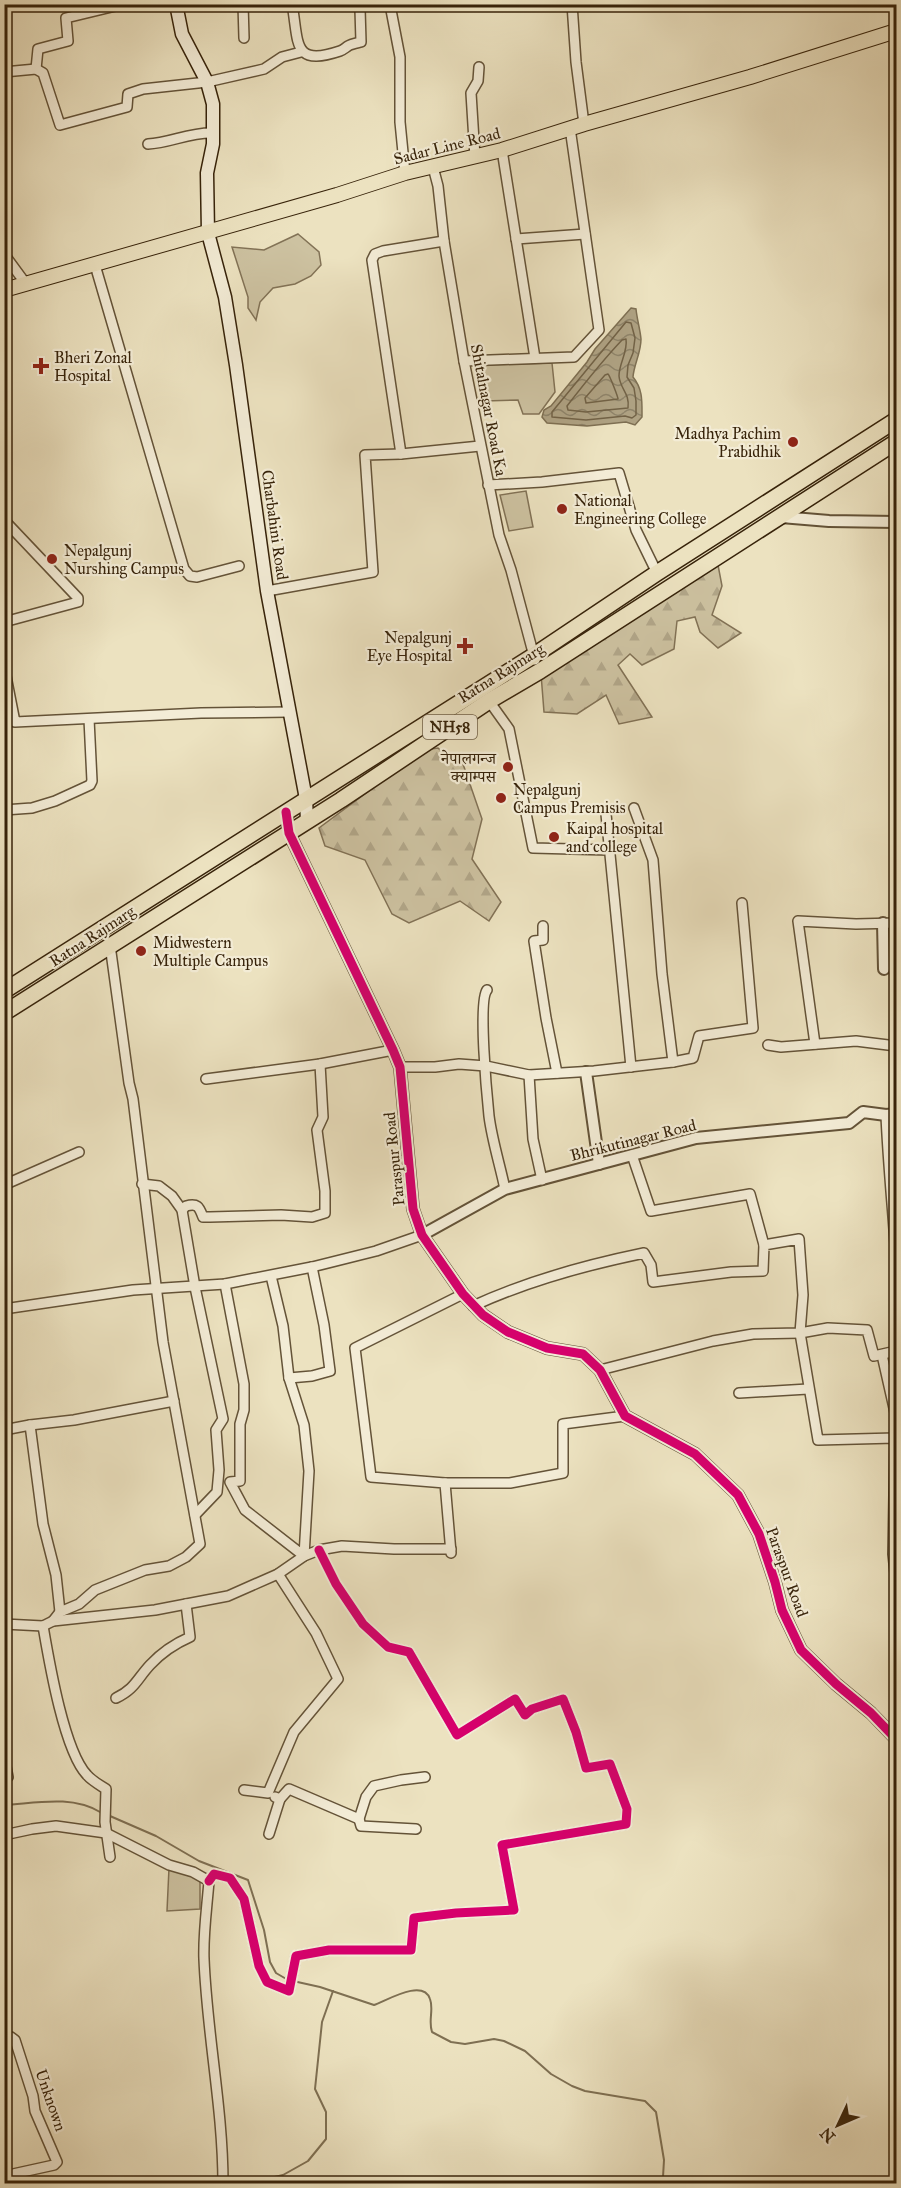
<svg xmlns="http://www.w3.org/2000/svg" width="901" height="2188" font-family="'IM FELL Great Primer','Noto Serif Devanagari',serif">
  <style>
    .green { fill: #cdc2a1; stroke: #827256; stroke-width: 1.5 }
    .forest { fill: url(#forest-firs); stroke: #827256; stroke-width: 1.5 }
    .water { fill: url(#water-waves); stroke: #7e6f52; stroke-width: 1.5 }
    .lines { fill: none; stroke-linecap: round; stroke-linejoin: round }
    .shore { stroke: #726246; stroke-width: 1.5 }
    .stream { stroke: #7e6f52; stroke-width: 2 }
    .minor-casing { stroke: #645338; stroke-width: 12 }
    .tertiary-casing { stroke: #645338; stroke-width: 14 }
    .secondary-casing { stroke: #37230a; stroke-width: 15 }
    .primary-casing { stroke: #37230a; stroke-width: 16 }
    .trunk-casing { stroke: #37230a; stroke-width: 18 }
    .minor { stroke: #f3ecd6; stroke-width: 9 }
    .tertiary { stroke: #f3ecd6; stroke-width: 10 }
    .secondary { stroke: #f3ecd6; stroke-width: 12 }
    .primary { stroke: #ece2c0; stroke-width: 14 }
    .trunk { stroke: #ece2c0; stroke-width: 15 }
    .cycleway-casing { stroke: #f3ecd6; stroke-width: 13 }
    .cycleway { stroke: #d6006c; stroke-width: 9 }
    .poi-dot { fill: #8f2418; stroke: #f3ecd6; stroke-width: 2 }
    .labels { text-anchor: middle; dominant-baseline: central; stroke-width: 4.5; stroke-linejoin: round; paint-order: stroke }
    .shield { fill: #f3ecd6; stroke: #6f5f47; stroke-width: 1.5 }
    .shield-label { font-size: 15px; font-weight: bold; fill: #37230a }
    .street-label { font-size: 16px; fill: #37230a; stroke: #f3ecd6 }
    .poi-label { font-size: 16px; fill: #37230a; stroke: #f3ecd6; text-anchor: start }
  </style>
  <defs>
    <pattern id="forest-firs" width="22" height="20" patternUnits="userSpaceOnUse" patternTransform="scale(1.5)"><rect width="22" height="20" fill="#cdc2a1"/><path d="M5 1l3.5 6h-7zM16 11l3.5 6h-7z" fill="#b1a689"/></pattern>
    <pattern id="water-waves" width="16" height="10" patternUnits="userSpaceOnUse" patternTransform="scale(1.5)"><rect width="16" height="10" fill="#aea182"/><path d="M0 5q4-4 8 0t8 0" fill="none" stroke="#8e8369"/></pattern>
  </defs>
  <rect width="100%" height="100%" fill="#ece2c0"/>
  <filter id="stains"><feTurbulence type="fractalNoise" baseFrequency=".00333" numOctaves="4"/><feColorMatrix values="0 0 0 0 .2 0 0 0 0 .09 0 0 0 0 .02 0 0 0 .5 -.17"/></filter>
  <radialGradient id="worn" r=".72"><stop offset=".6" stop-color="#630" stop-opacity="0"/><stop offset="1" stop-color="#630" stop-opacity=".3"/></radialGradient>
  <g class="green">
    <path d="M298,234L319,252L321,265L311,276L295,284L273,288L260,302L256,320L248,308V297L232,247L264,250Z"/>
    <path d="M552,363L555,392L539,414H523L518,400L484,401L478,365Z"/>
    <path d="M526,491L533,527L509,531L500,495Z"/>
    <path d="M169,1868L200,1879V1909L167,1911Z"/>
  </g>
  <g class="forest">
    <path d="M718,565L722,586L712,615L741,633L718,648L700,632L695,617L677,621L674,649L642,665L630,654L618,665L652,717L619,724L606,695L577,714L544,712L541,674Z"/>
    <path d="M438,748L453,762L463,764L482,819L472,859L501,902L489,921L460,901L409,923L392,914L365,860L325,846L319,828L424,750Z"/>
  </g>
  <path class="water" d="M631,308L636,309C637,319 640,329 641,339C641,353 634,364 633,377C643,389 642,402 642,417L635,425L626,422L587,426L547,423L542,417L544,410L551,406L587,362L595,349Z"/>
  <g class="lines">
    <g class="shore">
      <path d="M626,322L631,323L635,338L633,353L628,365L627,377L634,388L636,401V415L632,418L625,416L586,420L552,417V412Z"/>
      <path d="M626,339C628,352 619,363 619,376C620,389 630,393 628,408L586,412L568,410L567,406C584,384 603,360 622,340Z"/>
      <path d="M608,374C610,376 618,397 618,399L586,403L585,398L605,375Z"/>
    </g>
    <g class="stream">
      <path d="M4,1805C37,1803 71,1795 100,1812"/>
      <path d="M110,1816L156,1836L199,1861L248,1880L264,1930L270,1962L276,1973L288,1980"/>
      <path d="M293,1981L320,1987L374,2005C386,2001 423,1978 430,1999C434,2009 428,2021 432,2032L451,2042L465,2044L494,2039L504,2041L525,2051L551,2074L572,2086L585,2091L645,2101L656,2112L664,2160L663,2177L667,2184"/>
      <path d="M245,2184L283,2175L308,2161L326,2139V2112L315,2089L322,2022L333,1991"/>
    </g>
    <defs>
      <g id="minor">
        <path d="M243,4L244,38"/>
        <path d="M292,4C299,43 292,67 340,51C343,50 345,48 348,46C351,44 357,43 361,42L360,9L356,4"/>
        <path d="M393,4L391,10L400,57V122L405,173"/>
        <path d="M572,4L576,62L584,124"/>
        <path d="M36,69L38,49L68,41L66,18L124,4"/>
        <path d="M4,72L36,69L43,73L60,125L127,107L128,94L143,89L207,82L264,69L282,57L301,52"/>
        <path d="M148,144C170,143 190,132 213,133"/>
        <path d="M502,150L535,358"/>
        <path d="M475,157L471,93L478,81L479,67"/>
        <path d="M433,167L438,186L444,241L464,361L499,535L511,570L535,660"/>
        <path d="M516,239L585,234"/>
        <path d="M444,241L383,251L375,254L372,260L401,454L480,446"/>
        <path d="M4,254L26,284"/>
        <path d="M95,265L184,569L190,576L197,577L239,566"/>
        <path d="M464,361L574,357L599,330L570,128"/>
        <path d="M488,485L542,482L619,473L636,530L657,573"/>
        <path d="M4,520L78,598V602L4,622"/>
        <path d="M267,591L373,572L365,455L401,454"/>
        <path d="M4,666L15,722L201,713L289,712"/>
        <path d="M489,701L509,729L533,848L609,850"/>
        <path d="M4,810L32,808L55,801L90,785L92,781L89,719"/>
        <path d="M606,814L631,1067"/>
        <path d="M543,926V940L534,941L546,1018L557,1073"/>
        <path d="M487,990C478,1001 487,1097 489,1116C492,1140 500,1165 505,1189"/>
        <path d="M815,1044L798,921L856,924L896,923"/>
        <path d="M768,1045L781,1047L856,1041L896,1046"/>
        <path d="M673,1062L693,1058L699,1036L753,1028L742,903"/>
        <path d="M400,1067H435L459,1064L486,1066L529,1075L594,1071L673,1062L662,974L653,860L634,808"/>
        <path d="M529,1075L533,1139L542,1180"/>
        <path d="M206,1079L320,1064L393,1050"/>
        <path d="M886,1115C888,1163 893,1210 896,1258"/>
        <path d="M632,1155L651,1211L750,1194L764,1245"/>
        <path d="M142,1184L159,1186L172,1196L182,1210L195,1287L223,1419L216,1430L219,1470L217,1492L195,1515"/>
        <path d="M4,1185L79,1152"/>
        <path d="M182,1210L186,1206C198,1203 199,1207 203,1217H210L281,1215L312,1217L325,1213V1191L317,1130L323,1117L320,1064"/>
        <path d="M225,1284L244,1384V1410L240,1424V1481L230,1482L245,1510L304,1556L309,1471L304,1425L289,1378L283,1326L271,1276"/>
        <path d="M473,1306C527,1281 586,1265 644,1253L651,1265L653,1282L731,1272L763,1271L764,1245L799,1239L803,1295L800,1333L753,1334L713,1341L600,1370"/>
        <path d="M4,1309L133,1290L225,1284L312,1267L376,1251L422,1235"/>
        <path d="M896,1351L874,1356L867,1330L828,1328L800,1333L818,1440L895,1438L893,1554L896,1582"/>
        <path d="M882,1355L896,1417"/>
        <path d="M289,1378L312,1376L330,1371L324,1325L312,1267"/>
        <path d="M739,1393L808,1389"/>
        <path d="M30,1425L74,1420L174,1401"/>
        <path d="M4,1430L30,1425L43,1524L56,1575L60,1612"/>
        <path d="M445,1483H510L563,1473V1424L625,1416"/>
        <path d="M451,1553L445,1483L371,1477L355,1348L463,1294"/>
        <path d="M53,1621L60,1612L79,1604L95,1590L145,1570L169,1566L186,1557L200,1544L163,1342L133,1099L129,1083L110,945"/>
        <path d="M4,1624L43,1626L53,1621L155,1610L228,1596L278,1574L304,1556L319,1550L342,1546L394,1549H451"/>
        <path d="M43,1626C49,1661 64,1751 87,1775C92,1781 100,1785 106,1789L105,1822L110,1857"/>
        <path d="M116,1698C135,1689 137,1679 150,1665C162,1652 174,1644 190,1637L186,1604"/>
        <path d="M4,1756L8,1777L4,1780"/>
        <path d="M244,1790L268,1793L294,1732L338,1679L316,1633L278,1574"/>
        <path d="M280,1799L289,1789L359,1819L366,1797L374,1786L401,1780L425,1777"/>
        <path d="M359,1819L361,1826L416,1829"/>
        <path d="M269,1834L280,1799L275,1797"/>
        <path d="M4,1835L32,1829L56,1826L106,1833L169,1865L193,1872L209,1881C207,1907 203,1934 204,1959C207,2035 223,2108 223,2184"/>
        <path d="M209,1881L214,1874L230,1878L244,1899L259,1966L267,1982L289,1991L296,1956L329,1950H411L414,1918L456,1913L514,1910L502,1845L626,1824L627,1809L610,1764L586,1768L576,1732L563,1699L532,1709L525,1715L515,1699L457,1735L409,1652L388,1647L363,1624L336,1584L319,1550"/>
        <path d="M4,2038L11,2037L15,2040L33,2096L35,2111L57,2162L54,2165L4,2176"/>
      </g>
      <g id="tertiary">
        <path d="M781,517L829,521L896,522"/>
        <path d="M286,812L289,833L393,1050L400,1067L413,1209L422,1235L463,1294L483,1315L508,1332L547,1348L583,1354L600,1370L625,1416L695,1454L738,1495L759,1534L775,1582L782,1610L801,1650L836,1684L871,1713L896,1739"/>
        <path d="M883,923L884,969"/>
        <path d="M586,1072L599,1164"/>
        <path d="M422,1235L505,1189L696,1138L849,1123L863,1112L886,1115L896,1114"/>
      </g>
      <path id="secondary" d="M176,4L182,34L207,82L213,104V144L207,173L208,233L225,297L236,365L267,591L306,799L307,821"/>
      <path id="primary" d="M4,290L337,195L405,173L502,150L584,124L750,77L896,31"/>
      <g id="trunk">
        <path d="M4,991L533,656L657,573L896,420"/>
        <path d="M4,1013L341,800L489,701L540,671L896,442"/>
      </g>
    </defs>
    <use href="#minor" class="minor-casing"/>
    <use href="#tertiary" class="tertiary-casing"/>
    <use href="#secondary" class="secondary-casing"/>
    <use href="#primary" class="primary-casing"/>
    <use href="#trunk" class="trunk-casing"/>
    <use href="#minor" class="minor"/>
    <use href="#tertiary" class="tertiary"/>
    <use href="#secondary" class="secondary"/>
    <use href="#primary" class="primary"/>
    <use href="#trunk" class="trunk"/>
    <defs>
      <g id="cycleway">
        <path d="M286,812L289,833L393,1050L400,1067L413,1209L422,1235L463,1294L483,1315L508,1332L547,1348L583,1354L600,1370L625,1416L695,1454L738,1495L759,1534L775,1582L782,1610L801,1650L836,1684L871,1713L896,1739"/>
        <path d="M209,1881L214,1874L230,1878L244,1899L259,1966L267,1982L289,1991L296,1956L329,1950H411L414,1918L456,1913L514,1910L502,1845L626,1824L627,1809L610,1764L586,1768L576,1732L563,1699L532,1709L525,1715L515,1699L457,1735L409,1652L388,1647L363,1624L336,1584L319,1550"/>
      </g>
    </defs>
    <use href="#cycleway" class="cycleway-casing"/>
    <use href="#cycleway" class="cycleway"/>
  </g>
  <g class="poi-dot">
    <path d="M38 357h6v6h6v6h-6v6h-6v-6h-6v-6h6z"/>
    <circle cx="793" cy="442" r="6"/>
    <circle cx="562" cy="509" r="6"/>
    <circle cx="52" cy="559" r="6"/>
    <path d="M462 637h6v6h6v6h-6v6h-6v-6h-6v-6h6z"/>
    <circle cx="508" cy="767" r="6"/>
    <circle cx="501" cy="798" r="6"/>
    <circle cx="554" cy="837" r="6"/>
    <circle cx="141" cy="951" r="6"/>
  </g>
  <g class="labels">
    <rect class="shield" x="423" y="715" width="54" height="24" rx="4.5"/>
    <g class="shield-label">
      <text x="450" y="727">NH58</text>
    </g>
    <g class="street-label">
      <text transform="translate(447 146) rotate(-14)">Sadar Line Road</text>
      <text transform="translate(489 410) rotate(79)">Shitalnagar Road Ka</text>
      <text transform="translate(275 525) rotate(82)">Charbahini Road</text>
      <text transform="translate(501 673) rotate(-32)">Ratna Rajmarg</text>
      <text transform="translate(92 936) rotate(-33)">Ratna Rajmarg</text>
      <text transform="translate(633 1140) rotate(-14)">Bhrikutinagar Road</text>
      <text transform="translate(394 1159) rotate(-96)">Paraspur Road</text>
      <text transform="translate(787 1572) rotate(70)">Paraspur Road</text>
      <text transform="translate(51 2100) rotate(71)">Unknown</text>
    </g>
    <g class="poi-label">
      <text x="54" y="357">Bheri Zonal<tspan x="54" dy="18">Hospital</tspan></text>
      <text x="781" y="433" text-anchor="end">Madhya Pachim<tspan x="781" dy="18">Prabidhik</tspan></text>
      <text x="574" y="500">National<tspan x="574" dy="18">Engineering College</tspan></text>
      <text x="64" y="550">Nepalgunj<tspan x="64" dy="18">Nurshing Campus</tspan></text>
      <text x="452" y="637" text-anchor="end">Nepalgunj<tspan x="452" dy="18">Eye Hospital</tspan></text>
      <text x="496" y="758" text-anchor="end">नेपालगन्ज<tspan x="496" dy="18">क्याम्पस</tspan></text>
      <text x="513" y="789">Nepalgunj<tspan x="513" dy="18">Campus Premisis</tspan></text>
      <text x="566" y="828">Kaipal hospital<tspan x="566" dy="18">and college</tspan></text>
      <text x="153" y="942">Midwestern<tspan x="153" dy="18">Multiple Campus</tspan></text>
    </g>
  </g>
  <rect width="901" height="2188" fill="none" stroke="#ece2c0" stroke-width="24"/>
  <rect x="6" y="6" width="889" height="2176" fill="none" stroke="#37230a" stroke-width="3"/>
  <rect x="12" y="12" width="877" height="2164" fill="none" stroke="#37230a" stroke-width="1.5"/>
  <g transform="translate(838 2125) rotate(226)" stroke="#f3ecd6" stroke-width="4.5" paint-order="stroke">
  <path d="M0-4.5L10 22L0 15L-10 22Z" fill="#37230a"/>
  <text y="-9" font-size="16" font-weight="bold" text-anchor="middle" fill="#37230a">N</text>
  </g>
  <rect width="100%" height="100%" filter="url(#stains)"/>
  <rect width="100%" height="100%" fill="url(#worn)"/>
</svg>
